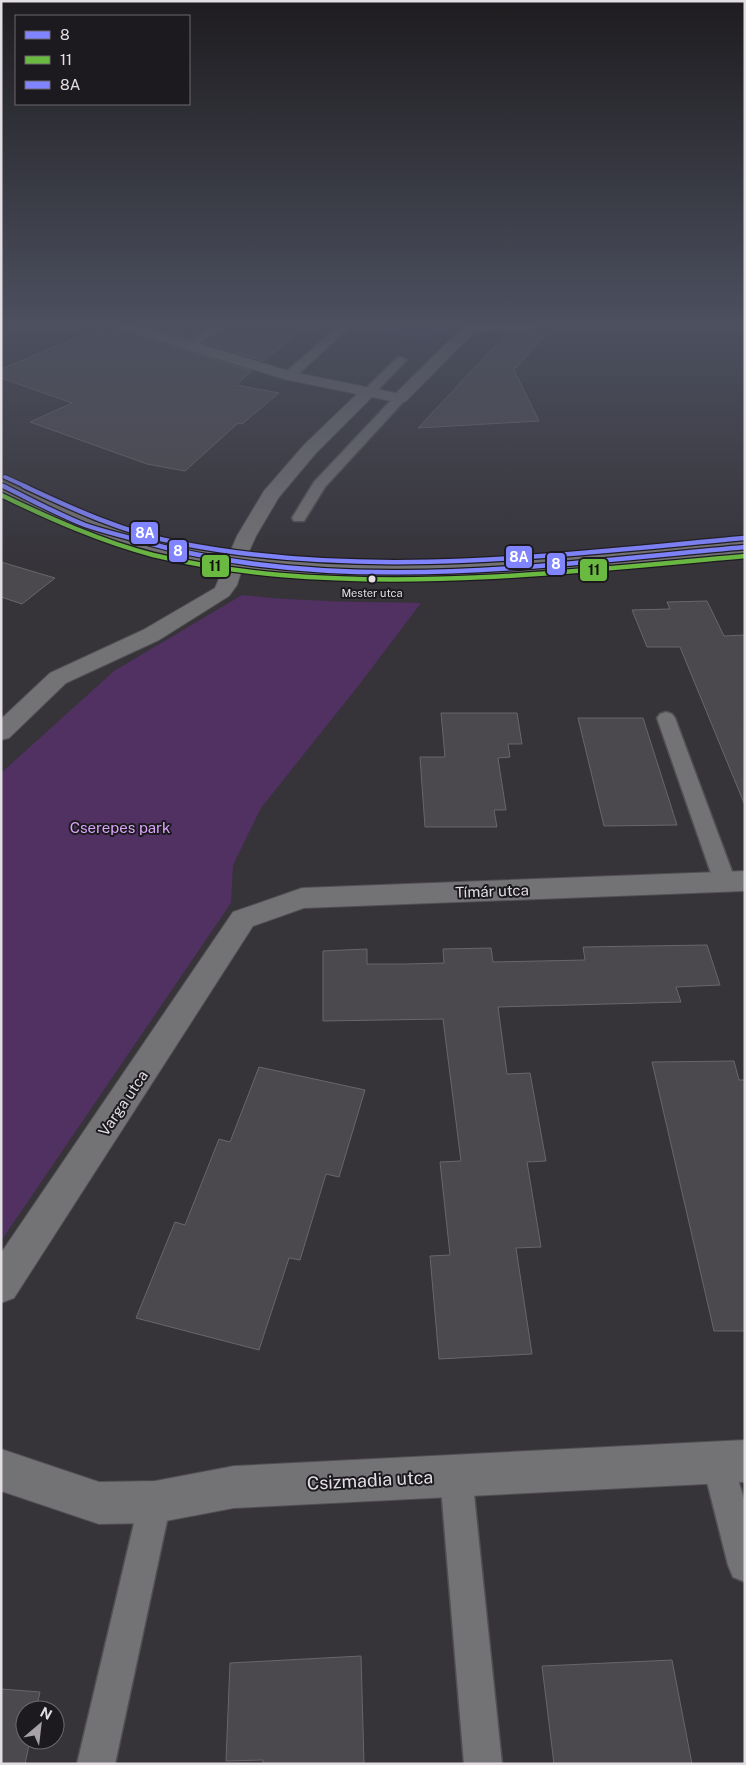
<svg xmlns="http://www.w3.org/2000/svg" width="746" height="1765" font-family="'Public Sans',sans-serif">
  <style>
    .green { fill: #503161 }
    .building { fill: #4c494e; stroke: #69666b }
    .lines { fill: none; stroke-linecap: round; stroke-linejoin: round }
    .service-casing { stroke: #524f54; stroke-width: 3 }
    .minor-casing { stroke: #524f54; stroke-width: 2 }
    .tertiary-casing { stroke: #524f54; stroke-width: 2 }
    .service { fill: #737274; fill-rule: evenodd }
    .minor { fill: #737274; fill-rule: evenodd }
    .tertiary { fill: #737274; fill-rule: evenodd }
    .bus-1-far1-casing { stroke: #1d1a1f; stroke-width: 5.5 }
    .bus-1-casing { stroke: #1d1a1f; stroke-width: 7 }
    .bus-2-casing { stroke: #1d1a1f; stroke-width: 7 }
    .bus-3-far1-casing { stroke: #1d1a1f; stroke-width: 5.5 }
    .bus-3-casing { stroke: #1d1a1f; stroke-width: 7 }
    .bus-1-far1 { stroke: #8084ff; stroke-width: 4 }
    .bus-1 { stroke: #8084ff; stroke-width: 4.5 }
    .bus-2 { stroke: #6aba41; stroke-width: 4.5 }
    .bus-3-far1 { stroke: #8084ff; stroke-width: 4 }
    .bus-3 { stroke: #8084ff; stroke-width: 4.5 }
    .bus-dot { fill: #e2dee4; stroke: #1d1a1f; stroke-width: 2 }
    .labels { text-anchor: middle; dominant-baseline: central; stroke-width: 4; stroke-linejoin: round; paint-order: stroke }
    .far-bus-label { font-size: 11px; fill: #e2dee4; stroke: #1d1a1f }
    .park-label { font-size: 15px; fill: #dba5fb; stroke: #1d1a1f }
    .street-label { font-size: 15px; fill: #e2dee4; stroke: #1d1a1f }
    .near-street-label { font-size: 18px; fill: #e2dee4; stroke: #1d1a1f }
    .line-badge { stroke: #1d1a1f; stroke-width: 2 }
    .badge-label { font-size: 14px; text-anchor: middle; font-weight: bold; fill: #fff }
    .pale-badge-label { font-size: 14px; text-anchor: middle; font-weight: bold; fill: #111 }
  </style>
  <rect width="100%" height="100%" fill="#363339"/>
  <g class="green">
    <path d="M403,321L444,324L430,340L390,334Z"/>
    <path d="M242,595C302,602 362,602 421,603L359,685L261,808L233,865L231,903L1,1241V773L114,671Z"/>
  </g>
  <g class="building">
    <path d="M132,321H215L191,339Z"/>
    <path d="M232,321H312L264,361L204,343Z"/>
    <path d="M105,326L252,371L236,385L279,393L242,424L238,423L185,471L147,464L30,422L72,403L1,378V369Z"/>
    <path d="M529,330L547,333L514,370L539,421L418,428L508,332Z"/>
    <path d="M1,562L55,578L22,604L1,597Z"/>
    <path d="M707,601L724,636L745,635L744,803L680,647H647L632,610L670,609L667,602Z"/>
    <path d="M441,713H517L522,744H508L510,757L498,758L506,810H494L497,827H425L420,757H445Z"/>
    <path d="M578,718H643L677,825L604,826Z"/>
    <path d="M707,945L720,985L676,987L681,1002L498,1007L507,1074L530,1073L546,1161L527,1162L541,1247L516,1248L532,1354L439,1359L430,1256L450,1255L440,1162L461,1161L443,1019L323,1021V951L367,949V964H406L444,963L443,949L491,948L493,962L585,960L583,947Z"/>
    <path d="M734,1061L739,1080H745V1331H714L652,1062Z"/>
    <path d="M259,1067L365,1090L339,1177L326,1174L300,1260L289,1258L259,1350L136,1318L175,1222L185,1225L219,1139L230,1142Z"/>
    <path d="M361,1656L364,1764H263V1760L226,1761L230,1663Z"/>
    <path d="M672,1660L692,1764H554L542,1666Z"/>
    <path d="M1,1689L40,1692L36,1710H25V1740H30L25,1764H1Z"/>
  </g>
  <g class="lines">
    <defs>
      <g id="service">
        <path d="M218,321H230L195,348H187L185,346L187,344Z"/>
        <path d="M344,321H356L293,379H285L283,376L285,373Z"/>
        <path d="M401,357L407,360L405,362L373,395H365L363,392L365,389L397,358Z"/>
        <path d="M400,394L404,395L406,398L404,401L325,487L304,521H294L292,518L314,482L396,395Z"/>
        <path d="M666,712L672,714L675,718L736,882L733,887L725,890L717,887L714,882L657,718L660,714Z"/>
        <path d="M718,1446L729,1451L745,1502V1582L733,1577L728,1565L702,1462L707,1451Z"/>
        <path d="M456,1459L467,1464L472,1475L502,1764H464L440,1475L445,1464Z"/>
        <path d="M155,1486L167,1490L171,1502L115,1764H77L139,1502L143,1490Z"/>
      </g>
      <g id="minor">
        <path d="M103,321H125L292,372L396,393L463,327V321H484L483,323L588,321L581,325L474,332L406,401L400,403L372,397L316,453L279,497L256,536L245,560L237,585L229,596L159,640L66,683L9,738L1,740V719L50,673L143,630L215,588L237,536L264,491L304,445L357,394L284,379L105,324Z"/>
        <path d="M745,871V891L304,908L253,926L14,1298L1,1303V1253L233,912L302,888Z"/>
        <path d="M745,1440V1482L234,1508L155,1523L99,1524L1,1491V1449L99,1482L155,1481L234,1466Z"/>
      </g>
      <path id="tertiary" d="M1,480L93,521L179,546L270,560L365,565L462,564L558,558L745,541V553C525,573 293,606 81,529C53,519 27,504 1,492Z"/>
    </defs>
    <use href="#service" class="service-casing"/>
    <use href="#minor" class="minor-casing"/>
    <use href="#tertiary" class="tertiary-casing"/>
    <use href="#service" class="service"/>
    <use href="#minor" class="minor"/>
    <use href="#tertiary" class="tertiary"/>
    <defs>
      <path id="bus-1-far1" d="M1,485L6,487"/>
      <path id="bus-1" d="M3,486C30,499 57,514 85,525C102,531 120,535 137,540C334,597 544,565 745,547"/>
      <path id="bus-2" d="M1,495C51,519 100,541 153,555C195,565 238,571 281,575C436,588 591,570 745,556"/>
      <path id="bus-3-far1" d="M5,477L27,487"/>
      <path id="bus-3" d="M24,486C73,509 125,533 179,543C366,580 556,555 744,538"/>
    </defs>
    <use href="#bus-1-far1" class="bus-1-far1-casing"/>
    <use href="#bus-1" class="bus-1-casing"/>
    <use href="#bus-2" class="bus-2-casing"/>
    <use href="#bus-3-far1" class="bus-3-far1-casing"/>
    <use href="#bus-3" class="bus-3-casing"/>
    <use href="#bus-1-far1" class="bus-1-far1"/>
    <use href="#bus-1" class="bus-1"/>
    <use href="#bus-2" class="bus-2"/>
    <use href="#bus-3-far1" class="bus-3-far1"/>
    <use href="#bus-3" class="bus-3"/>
  </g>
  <linearGradient id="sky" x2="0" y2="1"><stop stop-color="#1e1c1f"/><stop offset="0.57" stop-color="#4c505f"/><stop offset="1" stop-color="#4c505f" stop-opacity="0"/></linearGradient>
  <rect width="746" height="568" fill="url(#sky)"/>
  <circle class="bus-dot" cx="372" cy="579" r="4.5"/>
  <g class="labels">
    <g class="far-bus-label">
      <text x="372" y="593">Mester utca</text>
    </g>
    <g class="park-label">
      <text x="120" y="827">Cserepes park</text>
    </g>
    <g class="street-label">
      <text transform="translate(492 891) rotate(-2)">Tímár utca</text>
      <text transform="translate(123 1103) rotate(-56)">Varga utca</text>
    </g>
    <g class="near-street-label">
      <text transform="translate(370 1480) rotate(-3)">Csizmadia utca</text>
    </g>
  </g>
  <g class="line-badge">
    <rect x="130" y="521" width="29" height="24" rx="5" fill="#8084ff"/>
    <rect x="168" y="539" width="20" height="24" rx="5" fill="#8084ff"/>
    <rect x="505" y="545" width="28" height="24" rx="5" fill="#8084ff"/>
    <rect x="546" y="552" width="20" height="24" rx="5" fill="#8084ff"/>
    <rect x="201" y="554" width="29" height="24" rx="5" fill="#6aba41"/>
    <rect x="579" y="558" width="29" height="24" rx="5" fill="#6aba41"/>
  </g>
  <g class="badge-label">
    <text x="145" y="538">8A</text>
    <text x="178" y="556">8</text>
    <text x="519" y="562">8A</text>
    <text x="556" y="569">8</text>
  </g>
  <g class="pale-badge-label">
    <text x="215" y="571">11</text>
    <text x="594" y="575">11</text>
  </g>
  <rect width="746" height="1765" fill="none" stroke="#e2dee4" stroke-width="5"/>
  <rect x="15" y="15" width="175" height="90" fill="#1d1a1f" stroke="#6c686e"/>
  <rect x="25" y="31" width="25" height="8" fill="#8084ff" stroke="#6c686e"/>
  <text x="60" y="40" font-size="15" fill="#e2dee4">8</text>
  <rect x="25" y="56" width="25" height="8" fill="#6aba41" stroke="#6c686e"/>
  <text x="60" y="65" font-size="15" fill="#e2dee4">11</text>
  <rect x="25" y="81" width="25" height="8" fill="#8084ff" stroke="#6c686e"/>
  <text x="60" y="90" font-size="15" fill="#e2dee4">8A</text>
  <g transform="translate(40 1725) rotate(28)"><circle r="24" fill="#1d1a1f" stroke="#6c686e"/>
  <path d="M0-4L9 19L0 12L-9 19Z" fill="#a6a2a8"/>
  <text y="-8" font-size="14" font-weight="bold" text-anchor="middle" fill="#e2dee4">N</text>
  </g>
</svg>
